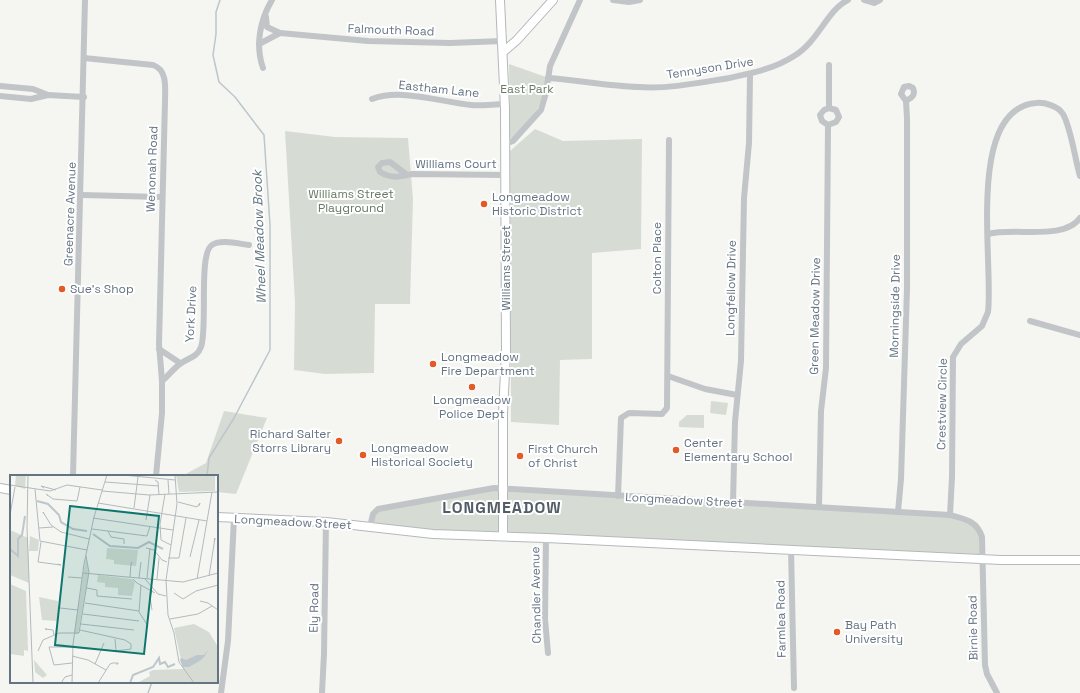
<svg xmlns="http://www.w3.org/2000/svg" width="1080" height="693" font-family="'Space Grotesk',sans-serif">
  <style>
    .green { fill: #d6dcd3 }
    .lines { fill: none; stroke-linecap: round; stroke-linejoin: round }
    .stream { stroke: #bcc6cc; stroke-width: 1.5 }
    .major-casing { stroke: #b4b8bc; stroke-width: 10 }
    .minor { stroke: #c1c5c8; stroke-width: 6 }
    .major { stroke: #fff; stroke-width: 8 }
    .poi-dot { fill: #e25a25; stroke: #fff; stroke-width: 1.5 }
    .labels { text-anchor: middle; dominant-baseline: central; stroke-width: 4; stroke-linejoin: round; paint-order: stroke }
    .street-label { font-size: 12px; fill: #647483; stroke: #fff }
    .park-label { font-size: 12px; fill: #677a63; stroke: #fff }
    .poi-label { font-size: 12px; fill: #647483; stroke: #fff; text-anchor: start }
    .water-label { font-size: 13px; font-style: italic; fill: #60767f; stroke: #fff }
    .district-label { font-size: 16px; font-weight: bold; letter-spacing: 1px; fill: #525d68; stroke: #fff }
    .inset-river { fill: none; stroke: #bcc6cc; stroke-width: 2 }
    .inset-road { fill: none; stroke: #b2babf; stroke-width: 1 }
    .view { fill: #0f766e; fill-opacity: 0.15; stroke: #0f766e; stroke-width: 2 }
    .inset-edge { fill: none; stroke: #647483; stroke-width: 2 }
  </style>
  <rect width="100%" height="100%" fill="#f5f6f2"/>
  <g class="green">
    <path d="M509,64L546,77C541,111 536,114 513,139L510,138Z"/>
    <path d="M535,129L563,141L642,139L641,249L592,253V359L560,360L559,425L511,422L510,151Z"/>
    <path d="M285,131L335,137L408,138L413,199L410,304H375L374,373L325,374L294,370L295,302Z"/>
    <path d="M711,401L728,403L726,415L710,413Z"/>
    <path d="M224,411L267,418L236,494L217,492V476H182L206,463Z"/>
    <path d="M687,415H704V428L679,427V422Z"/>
    <path d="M483,489L950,515L968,520L980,530L982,559L370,527L375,511Z"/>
  </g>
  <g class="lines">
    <g class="stream">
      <path d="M207,476L209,458L234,418L270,350V225L264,135L235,97L219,82L213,55L216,34V12L220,0"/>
      <path d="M148,693L152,682"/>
    </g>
    <defs>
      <g id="major">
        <path d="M500,0L505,108L506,352L503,413V536"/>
        <path d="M503,52L517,40L553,0"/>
        <path d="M0,488L11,490"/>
        <path d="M217,517L326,522L433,534L546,538L1001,560H1080"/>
      </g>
    </defs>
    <use href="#major" class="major-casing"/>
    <g class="minor">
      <path d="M613,0L629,2L640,0"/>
      <path d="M864,0L874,3L880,0"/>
      <path d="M266,17L267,27L280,33"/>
      <path d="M259,44L280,33L368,41L450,43L503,41"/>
      <path d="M84,58L153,65C168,70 165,89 165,102L159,344L162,381"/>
      <path d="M263,68C255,45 260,20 272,0"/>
      <path d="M548,78C578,80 608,86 639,87C669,89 698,83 729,78C752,73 774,69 794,56C819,41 827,10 848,0"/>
      <path d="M0,86L33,89L48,95"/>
      <path d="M0,96L31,99L48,95L84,97"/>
      <path d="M372,99C401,88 441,102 471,105C482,106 494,104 505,104"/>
      <path d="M828,125L822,121L820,115L824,110L829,108"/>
      <path d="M505,144L513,141L541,110L546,93L550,66L580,0"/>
      <path d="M407,175L390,162L382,163L378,167L380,172C392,179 399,177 412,174L505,175"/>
      <path d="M82,195L161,197"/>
      <path d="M988,234C1014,227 1064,241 1080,218"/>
      <path d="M1030,321L1080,335"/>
      <path d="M159,349L180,363"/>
      <path d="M668,376L705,389L737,395"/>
      <path d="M73,476L85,0"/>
      <path d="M156,476L162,413V381C168,376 173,369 180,364C187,358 197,358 201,347C208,329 198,253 212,245C221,239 239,244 249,245"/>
      <path d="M618,496L621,418L629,413L662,414L667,408L669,140"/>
      <path d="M733,502L735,422L741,361L744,198L749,143L750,74"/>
      <path d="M819,507L821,411L826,368L828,125L836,122L839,117L836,110L829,108V65"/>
      <path d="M898,512L901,479L907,289V118L906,101L901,94L904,87L909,86L913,88C916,96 911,98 906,101"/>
      <path d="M950,515L952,477L953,357L961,344L982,326L988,312C994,264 965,109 1036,103C1044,102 1058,106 1063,114C1071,128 1075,159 1080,176"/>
      <path d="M370,527L373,514L378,509L494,488L950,515C965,519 977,521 982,537L985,665L987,674L997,693"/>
      <path d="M546,538L545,619L548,653"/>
      <path d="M791,549L794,688"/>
      <path d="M221,693L228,641L234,518"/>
      <path d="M322,693L324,654L326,522"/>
    </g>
    <use href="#major" class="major"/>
  </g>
  <g class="poi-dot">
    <circle cx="484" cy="204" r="4"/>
    <circle cx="62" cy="289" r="4"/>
    <circle cx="433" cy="364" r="4"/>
    <circle cx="472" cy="387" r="4"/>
    <circle cx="339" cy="441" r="4"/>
    <circle cx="676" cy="450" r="4"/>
    <circle cx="363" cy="455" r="4"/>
    <circle cx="520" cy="456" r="4"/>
    <circle cx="837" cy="632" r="4"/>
  </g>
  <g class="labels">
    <g class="street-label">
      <text transform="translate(391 30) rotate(2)">Falmouth Road</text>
      <text transform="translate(710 68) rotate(-9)">Tennyson Drive</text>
      <text transform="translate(439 89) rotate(6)">Eastham Lane</text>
      <text x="456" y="164">Williams Court</text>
      <text transform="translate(152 169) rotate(-88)">Wenonah Road</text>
      <text transform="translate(70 214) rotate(-88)">Greenacre Avenue</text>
      <text transform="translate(657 258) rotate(-90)">Colton Place</text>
      <text transform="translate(506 268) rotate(-90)">Williams Street</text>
      <text transform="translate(731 288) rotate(-89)">Longfellow Drive</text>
      <text transform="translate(895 306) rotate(-89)">Morningside Drive</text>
      <text transform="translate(191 314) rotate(-87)">York Drive</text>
      <text transform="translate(815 316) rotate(-89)">Green Meadow Drive</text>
      <text transform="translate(942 404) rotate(-89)">Crestview Circle</text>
      <text transform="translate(684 500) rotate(3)">Longmeadow Street</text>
      <text transform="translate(293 522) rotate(3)">Longmeadow Street</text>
      <text transform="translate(536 595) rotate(-91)">Chandler Avenue</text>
      <text transform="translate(314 608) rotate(-89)">Ely Road</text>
      <text transform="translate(781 619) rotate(-91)">Farmlea Road</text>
      <text transform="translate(973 628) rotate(-91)">Birnie Road</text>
    </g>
    <g class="park-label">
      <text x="527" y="89">East Park</text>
      <text x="351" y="194">Williams Street<tspan x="351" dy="14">Playground</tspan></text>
    </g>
    <g class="poi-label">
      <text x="492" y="197">Longmeadow<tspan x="492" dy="14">Historic District</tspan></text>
      <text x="70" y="289">Sue's Shop</text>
      <text x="441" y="357">Longmeadow<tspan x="441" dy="14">Fire Department</tspan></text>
      <text x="472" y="400" text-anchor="middle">Longmeadow<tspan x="472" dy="14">Police Dept</tspan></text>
      <text x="331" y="434" text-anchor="end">Richard Salter<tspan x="331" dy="14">Storrs Library</tspan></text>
      <text x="684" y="443">Center<tspan x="684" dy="14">Elementary School</tspan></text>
      <text x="371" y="448">Longmeadow<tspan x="371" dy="14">Historical Society</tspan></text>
      <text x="528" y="449">First Church<tspan x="528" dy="14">of Christ</tspan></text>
      <text x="845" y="625">Bay Path<tspan x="845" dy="14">University</tspan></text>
    </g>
    <g class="water-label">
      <text transform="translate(259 237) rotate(-92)">Wheel Meadow Brook</text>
    </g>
    <g class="district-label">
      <text x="502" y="507">LONGMEADOW</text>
    </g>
  </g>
  <g transform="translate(10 475)">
    <rect width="208" height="208" fill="#f5f6f2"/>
    <path d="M6,0H16L15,14L5,11ZM166,0H205V16L169,17ZM0,55L18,63L19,108L0,100ZM20,61L29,65L28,76H19ZM97,73L128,75L126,91L104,89V85L96,84ZM76,81L79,97L68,159H64ZM88,100L122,104L125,107L122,121L108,120V113L95,112V108L87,107ZM0,109L16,116L18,176L14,175V181L0,179ZM29,122L48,126V146L32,145ZM184,149L199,157L208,172V208H127L140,201L139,197L143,195L173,194L164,153ZM24,185L37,200L33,203L25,197Z" fill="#d6dcd3"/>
    <path d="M198,175L195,181L191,185L179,192H173L170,185L171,183L176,185L187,180H194Z" fill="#bcc6cc"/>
    <path class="inset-river" d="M27,26L38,29L49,40L51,47L63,54L77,56M83,59L100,71L128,73L139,67L153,74M0,74L8,81V64L12,60L15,41M120,208L123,200L143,192L149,183L150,189L155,187L158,192L165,189"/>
    <path class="inset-road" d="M18,0L17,53L23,208M113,0L165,5M145,5L148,7L149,20M158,5L159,19M95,7L149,11M0,10L40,16L57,10L92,15M34,13L31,11L46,15M25,14L30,66L77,75M92,16L139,20L208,17M155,19L150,49L151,65L161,70M38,21L36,19L43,24L67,26L70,12M168,27L187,32L190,28L189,31M88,28L197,46M124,33L128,2M34,39L33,37L41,50L51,57L79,64M0,40L5,12M83,43L163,55M136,45L140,20M29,53L43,52M82,54L98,56L101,62L114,64V69M98,56L137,61L140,51M31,67L28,87L51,90L48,89M136,73L144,75L152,85L157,87M180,82L189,45M158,83H169L176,43M73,98L173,107L208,98M199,101L205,63L204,66M58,102L72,103M120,102L121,89L122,87L121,90M129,103L131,87M137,103L140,73M123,104L127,108L145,118M135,104L148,119L156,121M147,104L149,83M187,104L202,17M156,105L167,29L165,0M156,105L158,140L164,158L169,187L184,208M131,110L129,137L138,151M77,113L87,115V121L122,124M142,115L140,122L142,135M164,118L173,124L186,116L208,110M190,126L198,128L208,135M75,128L129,136M50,133L68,135M73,139L129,146M160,144L188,139L202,131M71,149L124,155M37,154H35L43,155L44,160M70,155L115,165L121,169V174L106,176L105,164M28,176L33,165L49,158H69L79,97L76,81M62,181L78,185L96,195M62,188L44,190L39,172H62M85,189L94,168M51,208L55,202L62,200M62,208L63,169L74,89L84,42L97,0M88,208L100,189L103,188H108V189H106"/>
    <path class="view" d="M60,31L149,41L134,179L45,170Z"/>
    <rect width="208" height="208" class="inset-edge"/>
  </g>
</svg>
